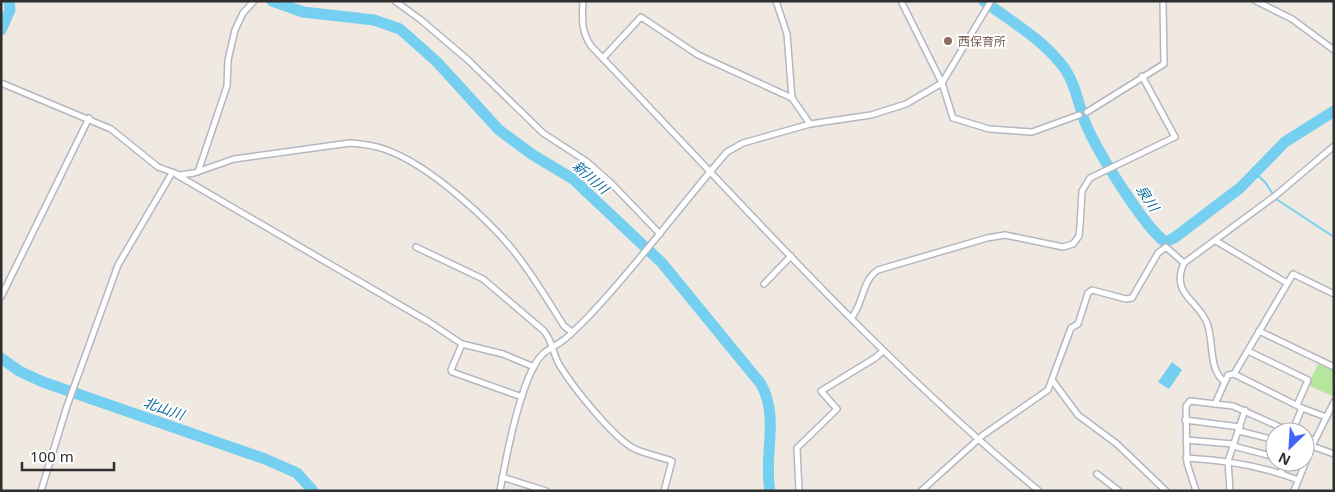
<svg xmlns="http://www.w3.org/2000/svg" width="1335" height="492" font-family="'Noto Sans','Noto Sans JP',sans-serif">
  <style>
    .green { fill: #b6e59e }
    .water { fill: #75cff0 }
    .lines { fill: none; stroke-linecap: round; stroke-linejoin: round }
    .stream { stroke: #75cff0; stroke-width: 2 }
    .river { stroke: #75cff0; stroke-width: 11 }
    .minor-casing { stroke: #b4b7c1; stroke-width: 8 }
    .minor { stroke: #fff; stroke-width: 5 }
    .education-dot { fill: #8d6e63; stroke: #fff; stroke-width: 2 }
    .labels { text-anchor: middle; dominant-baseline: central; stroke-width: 4; stroke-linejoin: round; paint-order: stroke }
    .education-label { font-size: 12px; fill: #785e54; stroke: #fff; text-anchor: start }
    .water-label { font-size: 14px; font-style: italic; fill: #0d6fa3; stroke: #fff }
  </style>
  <rect width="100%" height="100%" fill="#efe9e1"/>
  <path class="green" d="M1318,364L1334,371L1332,396L1308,385Z"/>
  <path class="water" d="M1172,362L1182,370L1169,389L1158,382Z"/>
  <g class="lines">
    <path class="stream" d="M1255,173L1265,182L1276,199L1334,237"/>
    <g class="river">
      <path d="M272,1L303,12L374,20L400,29L437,62L499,130L533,155L573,179L662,263L761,384C780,419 763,454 770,491"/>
      <path d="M984,1C1013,23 1043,39 1065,69C1076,85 1078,104 1085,122C1096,150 1143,225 1165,242L1174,238L1240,188L1285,142L1334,111"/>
      <path d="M1,30L10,10L9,1"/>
      <path d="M1,358L19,371L43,382L265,459L297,473L313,491"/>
    </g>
    <defs>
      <g id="minor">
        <path d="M395,1L421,20L468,60L543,133L586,161L611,183L660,234"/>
        <path d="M583,1C582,19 581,31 591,46C737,198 876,357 1039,491"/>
        <path d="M776,1L787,34L792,98L810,124"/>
        <path d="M901,1L942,83L953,118L989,129L1032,132L1079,115"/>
        <path d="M1256,1L1292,19L1334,50"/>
        <path d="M603,58L641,17L698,55L792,98"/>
        <path d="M1,83L111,129L158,167L180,175L194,173L234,159L350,143C362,144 373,145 384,149C429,164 495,224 522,262C537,282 550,304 564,326L572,332"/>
        <path d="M1087,112L1164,64L1163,1"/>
        <path d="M198,172L227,86L228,60L235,30L243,13L254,1"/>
        <path d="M177,175L429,322L462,344L503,354L534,367"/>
        <path d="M1216,241L1287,283"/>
        <path d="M416,247L483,279L544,331C553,342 553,355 560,366C573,387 614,439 635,449C647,454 660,457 672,461L664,491"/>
        <path d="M764,284L791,256"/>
        <path d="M1,297L89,118"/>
        <path d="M851,318C864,304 861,281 878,270L987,238L1005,235L1063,247L1073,244L1079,236L1080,226L1082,191L1090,178L1175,137L1142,76"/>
        <path d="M1259,331L1334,367"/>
        <path d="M462,344L451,370L452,372L522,397"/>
        <path d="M1248,351L1308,380L1297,405"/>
        <path d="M1234,374L1293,274L1334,294"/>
        <path d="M1052,380L1078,415L1117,444L1166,491"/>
        <path d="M1225,382C1208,371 1214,340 1207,323C1198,300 1170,294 1184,263L1275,196L1334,146"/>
        <path d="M1215,404L1228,375L1234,374L1302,408L1326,417"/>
        <path d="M1185,420L1240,427"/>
        <path d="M1239,431L1275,440"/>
        <path d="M1292,432L1302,408"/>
        <path d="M1305,437L1314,440"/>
        <path d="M1186,440L1233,444"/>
        <path d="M1233,446L1275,457"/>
        <path d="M1312,446L1334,454"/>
        <path d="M1186,458C1225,460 1263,466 1298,480"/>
        <path d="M1281,473L1284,462"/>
        <path d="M1097,474L1119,491"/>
        <path d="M502,477L546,491"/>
        <path d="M41,491L67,406L118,265L172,173"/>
        <path d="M500,491C506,457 518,396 534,366C544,348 551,350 565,339C572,333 580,325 587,318C637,266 679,207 727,152L743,143L810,124L871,115L906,104L942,83L991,1"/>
        <path d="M799,491L797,448L837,409L821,391L875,358L883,351"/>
        <path d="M921,491L983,435L1048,390L1071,328L1078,324L1088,293L1092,290L1126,299L1132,298L1158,253L1166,247L1184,263"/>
        <path d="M1196,491L1187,463L1186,406L1190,401L1233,406L1291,432"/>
        <path d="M1230,491L1228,461L1245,410"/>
        <path d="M1294,491L1312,446L1334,402"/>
      </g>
    </defs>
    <use href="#minor" class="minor-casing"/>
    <use href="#minor" class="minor"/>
  </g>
  <circle class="education-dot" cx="948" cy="41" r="5"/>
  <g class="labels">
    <g class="education-label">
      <text x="958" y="41">西保育所</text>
    </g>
    <g class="water-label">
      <text transform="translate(591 177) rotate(41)">新川川</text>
      <text transform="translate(1148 198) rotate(57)">泉川</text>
      <text transform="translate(164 408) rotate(19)">北山川</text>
    </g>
  </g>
  <rect width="1335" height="492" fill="none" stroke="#2e2e2e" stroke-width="5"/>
  <g transform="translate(1290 447) rotate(205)"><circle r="24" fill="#ffffff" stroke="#ababab"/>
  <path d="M0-4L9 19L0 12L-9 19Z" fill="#4264fb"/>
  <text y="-8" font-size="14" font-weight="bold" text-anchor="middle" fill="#2e2e2e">N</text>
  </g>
  <path d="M22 462v8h92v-8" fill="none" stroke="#2e2e2e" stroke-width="2.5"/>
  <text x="30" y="462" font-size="15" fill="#2e2e2e" stroke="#ffffff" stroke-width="4" paint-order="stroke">100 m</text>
</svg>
